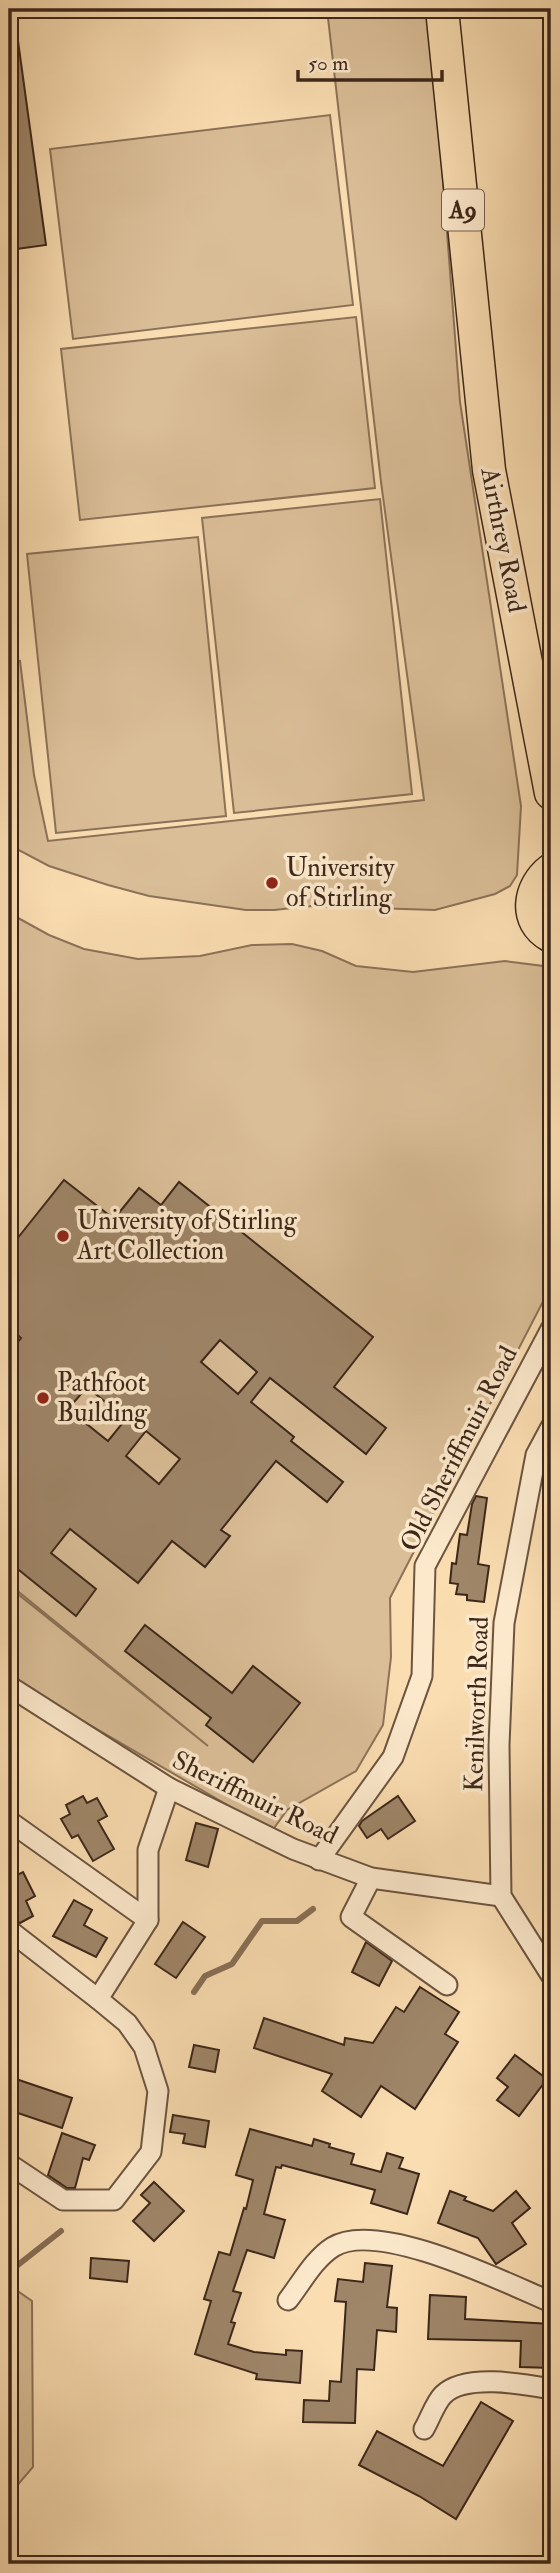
<svg xmlns="http://www.w3.org/2000/svg" width="560" height="2573" font-family="'IM FELL Double Pica',serif">
  <style>
    .green { fill: #dabe97; stroke: #8c7258; stroke-width: 2 }
    .lines { fill: none; stroke-linecap: round; stroke-linejoin: round }
    .stream { stroke: #886f56; stroke-width: 6 }
    .building { fill: #9f8669; stroke: #3d271a; stroke-width: 2; fill-rule: evenodd }
    .street-casing { stroke: #6c5440; stroke-width: 23 }
    .primary-casing { stroke: #3d271a; stroke-width: 35 }
    .street { stroke: #fce9cc; stroke-width: 19 }
    .primary { stroke: #faddb1; stroke-width: 32 }
    .poi-dot { fill: #8f2418; stroke: #fce9cc; stroke-width: 2.5 }
    .labels { text-anchor: middle; dominant-baseline: central; stroke-width: 7; stroke-linejoin: round; paint-order: stroke }
    .shield { fill: #fce9cc; stroke: #76614f; stroke-width: 2 }
    .shield-label { font-size: 24px; font-weight: bold; fill: #3d271a }
    .street-label { font-size: 26px; fill: #3d271a; stroke: #fce9cc }
    .poi-label { font-size: 26px; fill: #3d271a; stroke: #fce9cc; text-anchor: start }
  </style>
  <rect width="100%" height="100%" fill="#faddb1"/>
  <filter id="stains"><feTurbulence type="fractalNoise" baseFrequency=".00286" numOctaves="4"/><feColorMatrix values="0 0 0 0 .2 0 0 0 0 .09 0 0 0 0 .02 0 0 0 .5 -.17"/></filter>
  <radialGradient id="worn" r=".72"><stop offset=".6" stop-color="#630" stop-opacity="0"/><stop offset="1" stop-color="#630" stop-opacity=".3"/></radialGradient>
  <g class="green">
    <path d="M327,9H430L460,402L521,806L517,875L510,886L495,894L435,910L311,906L274,910H246L149,896L108,885L49,866L9,845V658L11,663L20,661L34,775L48,841L424,800L381,482Z"/>
    <path d="M330,115L353,305L73,339L50,149Z"/>
    <path d="M356,317L375,488L80,520L61,349Z"/>
    <path d="M380,499L412,794L234,813L202,518Z"/>
    <path d="M198,537L226,816L56,833L27,554Z"/>
    <path d="M9,913L49,935L84,949L138,959L200,956L252,945L292,944L322,951L356,966L413,972L505,961L551,967V1286L390,1598L391,1657L383,1725L356,1771L287,1810L272,1831L9,1678V1587L208,1746L9,1584Z"/>
    <path d="M9,2285L32,2301L33,2467L9,2495Z"/>
  </g>
  <g class="lines">
    <g class="stream">
      <path d="M194,1992L205,1976L232,1964L262,1921H297L313,1909"/>
      <path d="M9,2272L61,2231"/>
    </g>
  </g>
  <g class="building">
    <path d="M18,41L46,245L9,250V42Z"/>
    <path d="M64,1180L114,1219L139,1188L161,1205L179,1182L373,1337L334,1387L386,1428L366,1454L270,1378L251,1402L294,1437L291,1441L343,1482L327,1502L276,1461L221,1530L230,1536L205,1567L172,1541L138,1583L70,1529L51,1553L96,1589L76,1616L9,1562V1353L21,1338L9,1327V1249ZM220,1340L257,1372L238,1394L201,1362ZM87,1387L126,1419L108,1441L68,1409ZM146,1431L180,1459L159,1484L126,1456Z"/>
    <path d="M476,1496L487,1498L478,1564L489,1566L484,1602L467,1600V1595L456,1594L458,1584L450,1583L452,1563L456,1564L460,1534L467,1535L472,1504Z"/>
    <path d="M145,1625L232,1693L253,1666L300,1703L253,1762L206,1725L211,1718L125,1651Z"/>
    <path d="M83,1796L87,1803L97,1798L107,1816L98,1821L114,1849L93,1861L78,1835L72,1838L61,1819L70,1814L66,1805Z"/>
    <path d="M398,1796L415,1821L388,1839L381,1829L367,1838L359,1826L362,1821Z"/>
    <path d="M196,1823L218,1829L208,1867L186,1860Z"/>
    <path d="M23,1872L35,1896L26,1901L33,1916L20,1923L14,1919L9,1909V1879Z"/>
    <path d="M74,1900L92,1910L84,1925L107,1938L96,1957L53,1936Z"/>
    <path d="M183,1922L205,1937L176,1978L155,1964Z"/>
    <path d="M366,1942L392,1961L379,1986L352,1972Z"/>
    <path d="M420,1987L459,2012L445,2034L458,2042L415,2109L381,2086L361,2117L322,2091L332,2074L254,2048L264,2018L344,2045L345,2038L373,2043L396,2007L404,2012Z"/>
    <path d="M194,2045L219,2050L215,2072L189,2067Z"/>
    <path d="M515,2055L547,2079L519,2116L497,2100L508,2087L497,2078Z"/>
    <path d="M13,2078L72,2098L62,2128L9,2110V2091Z"/>
    <path d="M173,2115L209,2121L205,2147L183,2143L185,2134L170,2132Z"/>
    <path d="M250,2129L312,2146L314,2139L330,2144L329,2147L354,2154L351,2164L381,2172L387,2153L403,2158L399,2168L419,2174L407,2214L371,2203L375,2190L282,2165L281,2168L276,2167L264,2214L285,2220L274,2258L247,2250L233,2291L241,2293L231,2322L235,2323L228,2344L254,2352L286,2355V2350L302,2351L300,2383L256,2379L257,2374L195,2354L211,2301L204,2299L219,2252L230,2255L244,2208L246,2209L253,2180L236,2175Z"/>
    <path d="M62,2133L95,2145L89,2160L83,2158L75,2188H67L48,2175Z"/>
    <path d="M154,2182L184,2211L154,2241L133,2221L150,2203L141,2195Z"/>
    <path d="M450,2191L466,2197L464,2200L493,2211L516,2191L530,2208L512,2223L526,2244L496,2264L478,2238L438,2223Z"/>
    <path d="M91,2258L129,2261L127,2282L90,2278Z"/>
    <path d="M365,2263L392,2266L387,2307L397,2308L396,2332L377,2330L374,2370L357,2369L355,2423L303,2422L304,2400L329,2401L330,2381L341,2382L346,2302L335,2301L338,2279L363,2282Z"/>
    <path d="M430,2295L466,2297L465,2319L551,2324V2368L520,2367L521,2341L428,2339Z"/>
    <path d="M481,2402L513,2421L456,2519L419,2496L359,2465L377,2431L443,2466Z"/>
  </g>
  <g class="lines">
    <defs>
      <g id="street">
        <path d="M551,1427L536,1455L504,1623L499,1745L501,1896L551,1975"/>
        <path d="M9,1686L169,1788L293,1849L371,1878L501,1896"/>
        <path d="M9,1821L148,1920"/>
        <path d="M319,1860L393,1757L422,1676L425,1566L551,1329"/>
        <path d="M371,1878L351,1917L447,1985"/>
        <path d="M9,1930L98,1999"/>
        <path d="M9,2164L63,2200H114L151,2152L158,2091L144,2047L127,2023L98,1999L148,1920V1850L169,1788"/>
        <path d="M288,2300C302,2282 314,2259 333,2247C378,2219 506,2283 551,2302"/>
        <path d="M424,2429C430,2419 435,2403 443,2395C465,2373 523,2384 551,2389"/>
      </g>
      <g id="primary">
        <path d="M442,9L489,470L551,793"/>
        <path d="M551,870C529,887 523,921 551,936"/>
      </g>
    </defs>
    <use href="#street" class="street-casing"/>
    <use href="#primary" class="primary-casing"/>
    <use href="#street" class="street"/>
    <use href="#primary" class="primary"/>
  </g>
  <g class="poi-dot">
    <circle cx="272" cy="883" r="7"/>
    <circle cx="63" cy="1236" r="7"/>
    <circle cx="43" cy="1398" r="7"/>
  </g>
  <g class="labels">
    <rect class="shield" x="442" y="189.5" width="42" height="41" rx="5"/>
    <g class="shield-label">
      <text x="463" y="210">A9</text>
    </g>
    <g class="street-label">
      <text transform="translate(503 540) rotate(79)">Airthrey Road</text>
      <text transform="translate(459 1449) rotate(-63)">Old Sheriffmuir Road</text>
      <text transform="translate(477 1704) rotate(-88)">Kenilworth Road</text>
      <text transform="translate(255 1798) rotate(26)">Sheriffmuir Road</text>
    </g>
    <g class="poi-label">
      <text x="286" y="868">University<tspan x="286" dy="30">of Stirling</tspan></text>
      <text x="77" y="1221">University of Stirling<tspan x="77" dy="30">Art Collection</tspan></text>
      <text x="57" y="1383">Pathfoot<tspan x="57" dy="30">Building</tspan></text>
    </g>
  </g>
  <rect width="560" height="2573" fill="none" stroke="#faddb1" stroke-width="35"/>
  <rect x="10" y="10" width="539" height="2552" fill="none" stroke="#3d271a" stroke-width="3.5"/>
  <rect x="18" y="18" width="525" height="2538" fill="none" stroke="#3d271a" stroke-width="2"/>
  <path d="M298 70v10h144v-10" fill="none" stroke="#3d271a" stroke-width="3.5"/>
  <text x="308" y="70" font-size="21" fill="#3d271a" stroke="#fce9cc" stroke-width="5" paint-order="stroke">50 m</text>
  <rect width="100%" height="100%" filter="url(#stains)"/>
  <rect width="100%" height="100%" fill="url(#worn)"/>
</svg>
